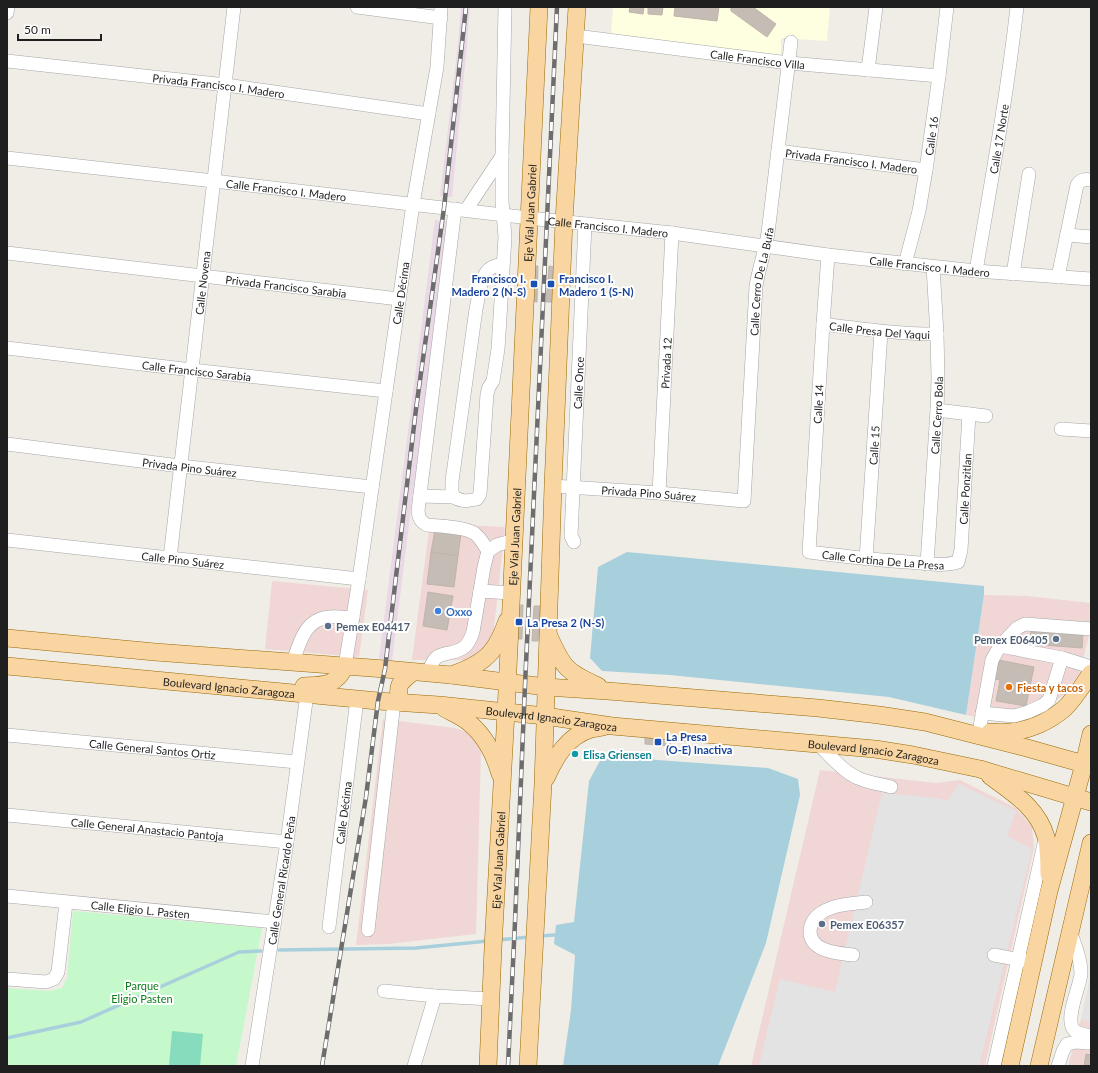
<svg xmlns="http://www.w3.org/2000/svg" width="1098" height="1073" font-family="Lato,sans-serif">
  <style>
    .commercial { fill: #f0d7d6 }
    .industrial { fill: #e9d8e5 }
    .education { fill: #fefee0 }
    .park { fill: #c5f8ca }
    .pitch { fill: #86dcbd }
    .parking { fill: #e3e3e3 }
    .water { fill: #a8cfdc }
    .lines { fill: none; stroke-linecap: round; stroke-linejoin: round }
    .stream { stroke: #a8cfdc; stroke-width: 3.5 }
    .building { fill: #c4bcb5; stroke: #c1b4a9 }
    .minor-casing { stroke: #a6a6a6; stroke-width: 14 }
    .major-casing { stroke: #976904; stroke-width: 18 }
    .minor { stroke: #fff; stroke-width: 13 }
    .major { stroke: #f9d5a1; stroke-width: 17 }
    .rail-casing { stroke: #6d6d6d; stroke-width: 4.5 }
    .rail { stroke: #fff; stroke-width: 3; stroke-dasharray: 9; stroke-linecap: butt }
    .transit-dot { fill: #1a4fb4; stroke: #fff; stroke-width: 1.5 }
    .shop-dot { fill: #3f7fe0; stroke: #fff; stroke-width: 1.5 }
    .service-dot { fill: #5c6f8a; stroke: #fff; stroke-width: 1.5 }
    .food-dot { fill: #e8710a; stroke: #fff; stroke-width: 1.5 }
    .culture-dot { fill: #0f9aa8; stroke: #fff; stroke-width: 1.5 }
    .labels { text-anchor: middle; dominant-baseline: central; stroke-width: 4; stroke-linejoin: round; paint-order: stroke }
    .street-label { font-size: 11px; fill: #1f1f1f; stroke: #fff }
    .transit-label { font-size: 11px; font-weight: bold; fill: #164399; stroke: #fff; text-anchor: start }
    .shop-label { font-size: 11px; font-weight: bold; fill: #366cbe; stroke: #fff; text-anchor: start }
    .service-label { font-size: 11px; font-weight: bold; fill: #4e5e75; stroke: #fff; text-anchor: start }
    .food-label { font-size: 11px; font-weight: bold; fill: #c56008; stroke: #fff; text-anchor: start }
    .culture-label { font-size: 11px; font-weight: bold; fill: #0d838f; stroke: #fff; text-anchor: start }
    .park-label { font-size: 11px; fill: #0f7c1a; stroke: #fff }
  </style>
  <rect width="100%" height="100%" fill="#f0ede6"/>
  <g class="commercial">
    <path d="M430,523L505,527L493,637L475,658L468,660H412Z"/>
    <path d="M272,581L368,590L359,657L265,649Z"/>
    <path d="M984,595L1027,596L1091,603V629L1079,674L1065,694L1027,720L1008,722L994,721L966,715Z"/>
    <path d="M383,719L455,728L467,732L477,742L481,752L476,934L388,944L356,945Z"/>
    <path d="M820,770L936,783L960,780L1016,808L1032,827L1034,848L985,1066H751Z"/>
    <path d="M1091,976V1066H1068L1081,1019Z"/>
  </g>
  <g class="industrial">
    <path d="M461,7H470L467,45L452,197L440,196L458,45Z"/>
    <path d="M435,220L449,222L435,317L392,661L379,659Z"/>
  </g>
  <path class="education" d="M613,7H830L827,41L781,38V55L611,36Z"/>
  <path class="park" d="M73,911L262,928L236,1066H7V988L48,991L62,988L67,978Z"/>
  <path class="pitch" d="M172,1031L203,1034L200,1066H169Z"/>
  <g class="parking">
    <path d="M959,784L1016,811L1007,836L1032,849L979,1066H759L780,979L835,992L882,793L936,798L947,801Z"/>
    <path d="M1091,976V1023L1081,1019Z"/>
  </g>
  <g class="water">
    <path d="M627,552L984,586V595L966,715L889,697L670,675L602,671L590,658L598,567Z"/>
    <path d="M624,755L657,760L768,768L798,779L800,795L766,943L718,1066H563L571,1010L575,955L554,944L556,925L574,922L589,781L601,759Z"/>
  </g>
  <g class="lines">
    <g class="stream">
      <path d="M540,936L554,935"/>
      <path d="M498,940L530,937"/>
      <path d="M279,950L416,948L488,941"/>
      <path d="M7,1038L81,1022L239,952L261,951"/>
    </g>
  </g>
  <g class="building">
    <path d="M630,7H644L643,14L629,12Z"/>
    <path d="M648,7H663L662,15L648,14Z"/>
    <path d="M675,7H719L717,21L674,16Z"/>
    <path d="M731,7H753L776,24L767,37L731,11Z"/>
    <path d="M531,266H538L537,302L530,301Z"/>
    <path d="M549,266L556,267L554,302H546Z"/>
    <path d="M435,530L461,534L458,556L431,552Z"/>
    <path d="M431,552L458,556L454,587L427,584Z"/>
    <path d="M428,592L453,596L447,630L423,626Z"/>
    <path d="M516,605H523L522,639H515Z"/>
    <path d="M534,606H540L538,641H532Z"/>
    <path d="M1031,629L1083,634L1082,648L1030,644Z"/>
    <path d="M999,660L1034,667L1026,706L996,701L1000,680L995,679Z"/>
    <path d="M645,737L671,739L670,746L645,744Z"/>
    <path d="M1086,1054L1091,1055V1066H1084Z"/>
  </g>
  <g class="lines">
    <defs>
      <g id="minor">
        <path d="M357,7L441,18"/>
        <path d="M7,13L8,7"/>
        <path id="s1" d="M576,36L789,63L939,76"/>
        <path id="s2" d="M7,61L226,85L429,114"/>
        <path d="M868,70L876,7"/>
        <path id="s3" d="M778,151L926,170"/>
        <path id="s4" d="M7,158L214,181L529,218L672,233L828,255L976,271L1091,279"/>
        <path d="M455,209L418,511C419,518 420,521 427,525C439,526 465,527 474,533C481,538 484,545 488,551"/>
        <path d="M466,210L502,156"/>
        <path d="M1067,235L1091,237"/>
        <path id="s5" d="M7,253L399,299"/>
        <path id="s6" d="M828,255L823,324L809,552C842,556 875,560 908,562C924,563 942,567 958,562L961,550L969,414"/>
        <path d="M503,264C499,265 494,266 491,268C480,274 479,297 476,309L452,481V492L454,497C462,502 467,501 477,499L480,494L487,394L489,387L493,381L498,349L505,237L502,201V156L505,7"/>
        <path id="s7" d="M905,264L919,211L926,170L939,76L947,7"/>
        <path id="s8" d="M976,271C991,183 1007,96 1017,7"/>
        <path d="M1013,274L1029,174"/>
        <path d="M1058,277L1077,185C1081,179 1085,179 1091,180"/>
        <path id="s9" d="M823,324C861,329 897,334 937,334"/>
        <path id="s10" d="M7,348L192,370L386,391"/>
        <path d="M937,410L986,416"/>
        <path d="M1061,429L1091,431"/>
        <path id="s11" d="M7,444L180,466L372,487"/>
        <path id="s12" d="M553,486L659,493L744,501L756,286C759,268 765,251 768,233L791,42"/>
        <path id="s13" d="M659,493L672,233"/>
        <path d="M420,496L454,497"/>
        <path id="s14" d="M7,540L359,579"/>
        <path id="s15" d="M574,542L571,536L585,224"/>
        <path id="s16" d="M170,558L234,7"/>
        <path id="s17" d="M866,559L881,332"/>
        <path id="s18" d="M927,564L937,410L938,379L937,334L933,267"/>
        <path d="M480,591L512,593"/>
        <path d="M1000,646L1062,658"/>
        <path d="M293,662C300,641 305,619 330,617C338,616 346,618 353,618"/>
        <path id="s19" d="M345,666L359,579L413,204L437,67L441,7"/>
        <path d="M428,673C430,668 432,661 437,657C440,655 445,654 449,653C464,650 468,646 473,632L484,567L488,551L497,545L514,540"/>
        <path d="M982,713L1014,716L1028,712L1043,705L1049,700L1062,658L1091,667"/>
        <path d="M979,732L992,660L1000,646L1017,628L1025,624L1091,629"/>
        <path id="s20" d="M7,735L297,762"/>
        <path d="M817,743C830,755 842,771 858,778C868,783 881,784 891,787"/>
        <path id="s21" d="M7,815L287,842"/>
        <path id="s22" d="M7,896L275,922"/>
        <path id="s23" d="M329,927L357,699"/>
        <path d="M368,930L394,702"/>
        <path d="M1070,931C1075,945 1081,959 1081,974C1080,987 1063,1021 1075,1031C1079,1034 1085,1034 1089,1036"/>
        <path d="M853,955C838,953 809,952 810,930C811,923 815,917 821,913C834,904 851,904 866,902"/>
        <path d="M994,955L1026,961"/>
        <path d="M7,979L46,982L54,979L58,972L66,903"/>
        <path d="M384,991L435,996L491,999"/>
        <path id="s24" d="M252,1066L287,842L307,694"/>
        <path d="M414,1066L435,996"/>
        <path d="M994,1066L1044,844"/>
        <path d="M1058,1066L1063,1051L1067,1044L1076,1042L1088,1043"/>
      </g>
      <g id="major">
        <path d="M549,636C563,668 567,672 598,686"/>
        <path d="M7,638L155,652L385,669L451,675L546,687L608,691L818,708L879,715L925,722L1027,748L1091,766"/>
        <path id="s25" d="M7,666L378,701L439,705L545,716L612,726L875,749L913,755L980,769L1091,802"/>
        <path d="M451,675C466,670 481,664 491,652C499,643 503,632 507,621"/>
        <path d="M304,686C323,685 337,686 345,666"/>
        <path d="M401,702C395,686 400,682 413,672"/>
        <path d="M444,708C451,712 458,715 464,719C483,732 494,753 500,774"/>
        <path d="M990,732C996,732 1003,733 1009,732C1029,731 1050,721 1065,708C1075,698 1083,685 1091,673"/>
        <path d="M990,776C1013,793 1038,808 1046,837C1049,848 1049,862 1049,874"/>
        <path d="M546,778C555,758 567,736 591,729C595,728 599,728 603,727"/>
        <path id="s26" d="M488,1066L493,948L506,712L539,7"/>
        <path d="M528,1066L543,784L553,486L564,221L577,7"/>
        <path d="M1010,1066L1049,891L1084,764L1091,734"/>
        <path d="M1039,1066L1091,843"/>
      </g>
    </defs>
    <use href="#minor" class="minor-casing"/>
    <use href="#major" class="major-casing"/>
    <use href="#minor" class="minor"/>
    <use href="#major" class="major"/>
    <defs>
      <g id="rail">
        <path d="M322,1066L366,797L378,701L385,669L416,409L444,208L466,7"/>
        <path d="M508,1066L515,922L525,685L557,7"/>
      </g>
    </defs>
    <use href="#rail" class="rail-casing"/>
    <use href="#rail" class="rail"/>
  </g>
  <g class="transit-dot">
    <rect x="530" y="280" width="8" height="8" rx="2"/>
    <rect x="547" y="280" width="8" height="8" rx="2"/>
    <rect x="515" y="618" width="8" height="8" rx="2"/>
    <rect x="654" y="738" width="8" height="8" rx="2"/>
  </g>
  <circle class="shop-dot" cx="438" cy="611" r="4"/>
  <g class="service-dot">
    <circle cx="328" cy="626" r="4"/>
    <circle cx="1056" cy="639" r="4"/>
    <circle cx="822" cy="924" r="4"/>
  </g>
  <circle class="food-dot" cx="1009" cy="687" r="4"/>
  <circle class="culture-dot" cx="575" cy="754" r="4"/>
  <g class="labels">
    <g class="street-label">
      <text stroke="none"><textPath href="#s1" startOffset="183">Calle Francisco Villa</textPath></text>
      <text stroke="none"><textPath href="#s2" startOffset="213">Privada Francisco I. Madero</textPath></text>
      <text stroke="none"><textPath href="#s7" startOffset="131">Calle 16</textPath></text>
      <text stroke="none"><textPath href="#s8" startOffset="134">Calle 17 Norte</textPath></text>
      <text stroke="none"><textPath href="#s3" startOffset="74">Privada Francisco I. Madero</textPath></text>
      <text stroke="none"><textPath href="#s4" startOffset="281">Calle Francisco I. Madero</textPath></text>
      <text stroke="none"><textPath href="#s26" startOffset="854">Eje Vial Juan Gabriel</textPath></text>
      <text stroke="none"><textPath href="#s4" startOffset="605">Calle Francisco I. Madero</textPath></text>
      <text stroke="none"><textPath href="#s4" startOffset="929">Calle Francisco I. Madero</textPath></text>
      <text stroke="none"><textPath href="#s12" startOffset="412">Calle Cerro De La Bufa</textPath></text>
      <text stroke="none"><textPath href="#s16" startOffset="277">Calle Novena</textPath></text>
      <text stroke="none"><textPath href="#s5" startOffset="281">Privada Francisco Sarabia</textPath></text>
      <text stroke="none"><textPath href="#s19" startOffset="377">Calle Décima</textPath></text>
      <text stroke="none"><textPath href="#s9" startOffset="57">Calle Presa Del Yaqui</textPath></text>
      <text stroke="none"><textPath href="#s13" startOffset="130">Privada 12</textPath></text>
      <text stroke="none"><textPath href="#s10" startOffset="191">Calle Francisco Sarabia</textPath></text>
      <text stroke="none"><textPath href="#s15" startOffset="160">Calle Once</textPath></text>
      <text transform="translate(818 404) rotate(-87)">Calle 14</text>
      <text stroke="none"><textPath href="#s18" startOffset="149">Calle Cerro Bola</textPath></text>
      <text stroke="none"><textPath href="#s17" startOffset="114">Calle 15</textPath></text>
      <text stroke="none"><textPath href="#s11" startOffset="184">Privada Pino Suárez</textPath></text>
      <text stroke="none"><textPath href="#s6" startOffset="521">Calle Ponzitlan</textPath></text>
      <text stroke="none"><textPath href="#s12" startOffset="96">Privada Pino Suárez</textPath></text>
      <text stroke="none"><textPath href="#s26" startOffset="530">Eje Vial Juan Gabriel</textPath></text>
      <text stroke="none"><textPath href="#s6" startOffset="372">Calle Cortina De La Presa</textPath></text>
      <text stroke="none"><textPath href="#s14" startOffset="177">Calle Pino Suárez</textPath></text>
      <text stroke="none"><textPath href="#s25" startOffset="223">Boulevard Ignacio Zaragoza</textPath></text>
      <text stroke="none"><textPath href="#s25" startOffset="547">Boulevard Ignacio Zaragoza</textPath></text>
      <text stroke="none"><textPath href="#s20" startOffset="146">Calle General Santos Ortiz</textPath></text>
      <text stroke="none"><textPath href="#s25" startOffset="871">Boulevard Ignacio Zaragoza</textPath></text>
      <text stroke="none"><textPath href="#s23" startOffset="115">Calle Décima</textPath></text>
      <text stroke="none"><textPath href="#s21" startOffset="141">Calle General Anastacio Pantoja</textPath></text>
      <text stroke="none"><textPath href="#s26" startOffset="206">Eje Vial Juan Gabriel</textPath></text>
      <text stroke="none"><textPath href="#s24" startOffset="188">Calle General Ricardo Peña</textPath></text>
      <text stroke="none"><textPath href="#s22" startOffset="134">Calle Eligio L. Pasten</textPath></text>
    </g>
    <g class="transit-label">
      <text x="526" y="278" text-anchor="end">Francisco I.<tspan x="526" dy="13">Madero 2 (N-S)</tspan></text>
      <text x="559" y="278">Francisco I.<tspan x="559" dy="13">Madero 1 (S-N)</tspan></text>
      <text x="527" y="622">La Presa 2 (N-S)</text>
      <text x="666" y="736">La Presa<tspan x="666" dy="13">(O-E) Inactiva</tspan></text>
    </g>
    <g class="shop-label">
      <text x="446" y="611">Oxxo</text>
    </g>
    <g class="service-label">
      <text x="336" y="626">Pemex E04417</text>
      <text x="1048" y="639" text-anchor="end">Pemex E06405</text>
      <text x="830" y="924">Pemex E06357</text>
    </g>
    <g class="food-label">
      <text x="1017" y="687">Fiesta y tacos</text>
    </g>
    <g class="culture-label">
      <text x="583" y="754">Elisa Griensen</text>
    </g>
    <g class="park-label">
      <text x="142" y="985">Parque<tspan x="142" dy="13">Eligio Pasten</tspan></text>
    </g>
  </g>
  <rect width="1098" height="1073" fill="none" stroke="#1f1f1f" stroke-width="16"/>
  <path d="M18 34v6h83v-6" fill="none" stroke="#1f1f1f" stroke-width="2"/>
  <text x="24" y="34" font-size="12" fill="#1f1f1f" stroke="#ffffff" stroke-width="3" paint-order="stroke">50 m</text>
</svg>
